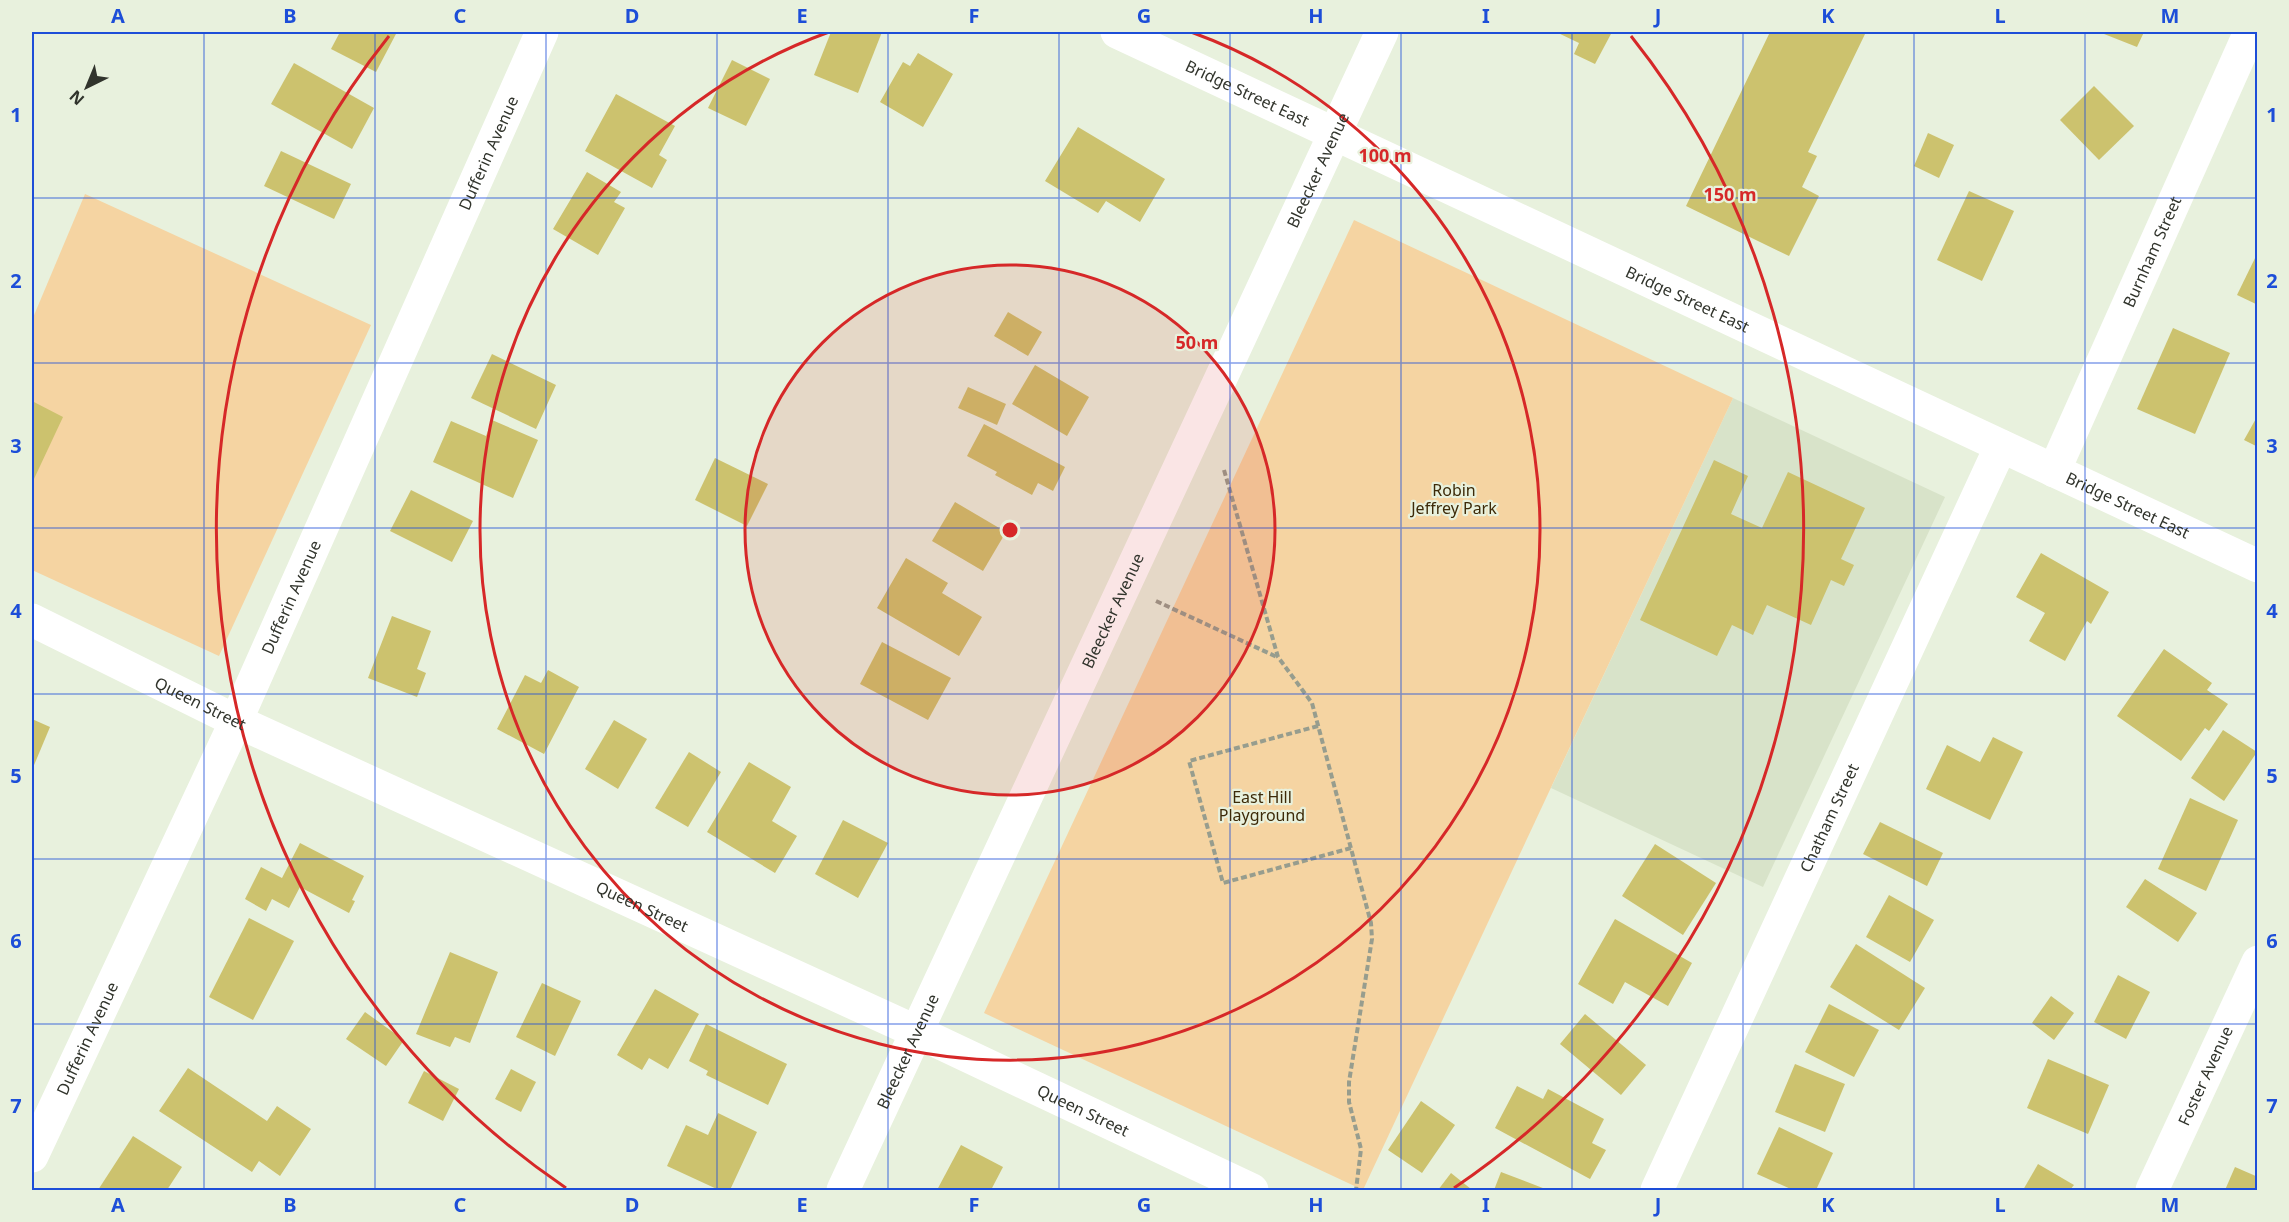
<svg xmlns="http://www.w3.org/2000/svg" width="2289" height="1222" font-family="'Noto Sans',sans-serif">
  <style>
    .built { fill: #d8e3c9 }
    .green { fill: #f5d4a2 }
    .building { fill: #ccc26e }
    .lines { fill: none; stroke-linecap: round; stroke-linejoin: round }
    .path { stroke: #979d8e; stroke-width: 4; stroke-dasharray: 6 3; stroke-linecap: butt }
    .minor { stroke: #fff; stroke-width: 33 }
    .grid { fill: none; stroke: #1d4ed8; stroke-width: 1.5; stroke-opacity: 0.55 }
    .ring { fill: none; stroke: #d62828; stroke-width: 3 }
    .labels { text-anchor: middle; dominant-baseline: central; stroke-width: 4.5; stroke-linejoin: round; paint-order: stroke }
    .street-label { font-size: 16px; fill: #31342c; stroke: #e8f1dd }
    .park-label { font-size: 16px; fill: #3d2a08; stroke: #e8f1dd }
    .centre { fill: #d62828; stroke: #e8f1dd; stroke-width: 3 }
    .ring-label { font-size: 18px; text-anchor: middle; font-weight: bold; fill: #d62828; stroke: #e8f1dd; stroke-width: 4.5; stroke-linejoin: round; paint-order: stroke }
    .neatline { fill: none; stroke: #1d4ed8; stroke-width: 2 }
    .grid-label { font-size: 20px; text-anchor: middle; font-weight: bold; fill: #1d4ed8 }
  </style>
  <rect width="100%" height="100%" fill="#e8f1dd"/>
  <path class="built" d="M1733,398L1945,497L1763,887L1551,788Z"/>
  <g class="green">
    <path d="M85,194L371,325L219,656L32,570V320Z"/>
    <path d="M1354,220L1733,398L1363,1190L984,1013Z"/>
  </g>
  <g class="building">
    <path d="M340,32H397L376,72L331,49Z"/>
    <path d="M831,32H882L858,93L814,75Z"/>
    <path d="M1556,32H1612L1595,64L1574,54L1579,43Z"/>
    <path d="M1770,32H1866L1808,152L1817,156L1802,187L1819,196L1789,256L1686,206Z"/>
    <path d="M2099,32H2144L2137,47Z"/>
    <path d="M918,53L953,74L923,127L880,102L903,62L910,66Z"/>
    <path d="M732,60L770,79L746,126L708,108Z"/>
    <path d="M294,63L374,108L352,149L271,104Z"/>
    <path d="M2094,86L2134,126L2099,160L2060,120Z"/>
    <path d="M616,94L675,126L659,155L667,160L652,188L585,151Z"/>
    <path d="M1078,127L1165,179L1140,222L1106,201L1098,213L1045,181Z"/>
    <path d="M1928,133L1954,145L1939,178L1914,166Z"/>
    <path d="M281,151L351,184L334,219L264,186Z"/>
    <path d="M587,172L621,192L614,202L625,208L598,255L553,229Z"/>
    <path d="M1969,191L2014,211L1982,281L1937,260Z"/>
    <path d="M2258,252V305L2237,295Z"/>
    <path d="M1008,312L1042,332L1028,356L994,336Z"/>
    <path d="M2173,328L2230,353L2195,434L2137,409Z"/>
    <path d="M492,354L556,385L536,429L471,398Z"/>
    <path d="M1035,365L1089,397L1067,436L1012,404Z"/>
    <path d="M968,387L1006,404L997,425L958,408Z"/>
    <path d="M32,401L63,417L33,481L32,480Z"/>
    <path d="M2258,415V447L2244,440Z"/>
    <path d="M492,420L538,440L513,498L433,462L451,421L486,436Z"/>
    <path d="M984,424L1065,467L1053,491L1038,483L1032,495L995,475L997,472L967,456Z"/>
    <path d="M715,458L768,484L747,526L695,500Z"/>
    <path d="M1714,460L1748,476L1731,514L1762,528L1788,472L1865,508L1841,559L1854,565L1844,586L1831,580L1811,625L1767,605L1753,635L1732,625L1717,656L1640,620Z"/>
    <path d="M411,490L473,521L452,562L390,531Z"/>
    <path d="M955,502L1006,532L983,571L932,541Z"/>
    <path d="M2041,553L2109,592L2091,624L2087,621L2065,661L2029,641L2045,613L2016,597Z"/>
    <path d="M906,558L948,583L942,593L982,617L959,656L877,608Z"/>
    <path d="M392,616L431,631L417,669L426,673L417,697L368,678Z"/>
    <path d="M882,642L951,678L928,720L860,684Z"/>
    <path d="M2164,649L2212,683L2207,690L2228,704L2209,731L2205,728L2181,761L2117,716Z"/>
    <path d="M548,670L579,687L544,754L497,729L525,675L541,683Z"/>
    <path d="M32,719L50,727L32,770Z"/>
    <path d="M614,720L647,739L618,789L585,769Z"/>
    <path d="M2223,730L2257,752L2224,801L2191,778Z"/>
    <path d="M1993,737L2023,752L1990,820L1926,789L1947,745L1980,762Z"/>
    <path d="M689,752L721,772L688,827L655,808Z"/>
    <path d="M749,762L791,787L772,821L797,836L775,873L707,832Z"/>
    <path d="M2190,798L2238,820L2206,891L2158,869Z"/>
    <path d="M843,820L888,843L858,898L815,874Z"/>
    <path d="M1880,822L1943,853L1927,886L1863,854Z"/>
    <path d="M300,843L364,876L352,900L355,901L349,913L300,887L289,908L272,899L266,911L245,899L261,867L282,878Z"/>
    <path d="M1655,844L1716,883L1683,935L1622,896Z"/>
    <path d="M2145,879L2197,913L2178,942L2126,907Z"/>
    <path d="M1889,895L1934,920L1910,962L1866,937Z"/>
    <path d="M249,918L294,941L253,1020L209,997Z"/>
    <path d="M1615,919L1692,963L1668,1006L1625,982L1613,1004L1578,984Z"/>
    <path d="M1856,944L1925,988L1899,1030L1830,987Z"/>
    <path d="M450,952L498,972L470,1043L455,1037L450,1047L416,1034Z"/>
    <path d="M2118,975L2150,992L2126,1039L2094,1022Z"/>
    <path d="M542,983L581,1001L555,1056L516,1037Z"/>
    <path d="M655,989L699,1014L668,1069L649,1058L642,1070L617,1055Z"/>
    <path d="M2051,996L2074,1013L2054,1040L2032,1023Z"/>
    <path d="M1829,1004L1879,1030L1854,1077L1805,1052Z"/>
    <path d="M365,1012L404,1040L386,1066L346,1039Z"/>
    <path d="M1585,1014L1646,1065L1621,1095L1560,1044Z"/>
    <path d="M706,1024L787,1064L768,1105L706,1075L708,1071L689,1061Z"/>
    <path d="M2048,1059L2109,1085L2088,1134L2027,1108Z"/>
    <path d="M1795,1064L1845,1084L1825,1132L1775,1112Z"/>
    <path d="M188,1068L267,1121L277,1106L311,1129L280,1176L259,1161L252,1172L159,1111Z"/>
    <path d="M511,1069L536,1082L521,1112L495,1099Z"/>
    <path d="M424,1071L459,1089L443,1121L408,1103Z"/>
    <path d="M1517,1086L1543,1099L1548,1089L1604,1119L1592,1143L1606,1150L1590,1179L1495,1128Z"/>
    <path d="M1421,1101L1455,1125L1422,1173L1388,1150Z"/>
    <path d="M718,1113L757,1132L730,1190H719L667,1166L686,1125L708,1135Z"/>
    <path d="M1779,1127L1833,1153L1816,1190H1793L1757,1174Z"/>
    <path d="M133,1136L182,1167L167,1190H98Z"/>
    <path d="M961,1145L1003,1167L991,1190H937Z"/>
    <path d="M2038,1164L2074,1185L2070,1190H2023Z"/>
    <path d="M2235,1167L2258,1177V1190H2225Z"/>
    <path d="M1501,1172L1548,1190H1494Z"/>
    <path d="M1451,1173L1471,1189L1470,1190H1438Z"/>
  </g>
  <g class="lines">
    <g class="path">
      <path d="M1224,470L1278,657L1312,703L1371,923L1372,939L1349,1082V1102L1361,1149L1356,1190"/>
      <path d="M1156,601L1277,657"/>
      <path d="M1318,726L1189,761L1223,883L1351,848"/>
    </g>
    <g class="minor">
      <path id="s1" d="M1117,32L2258,566"/>
      <path id="s2" d="M2054,471L2250,32"/>
      <path id="s3" d="M32,620L236,721L917,1032L1252,1190"/>
      <path id="s4" d="M32,1156L236,721L542,32"/>
      <path id="s5" d="M843,1190L1382,32"/>
      <path id="s6" d="M1657,1190L2001,446"/>
      <path id="s7" d="M2152,1190L2258,962"/>
    </g>
  </g>
  <path class="grid" d="M204,32V1190M375,32V1190M546,32V1190M717,32V1190M888,32V1190M1059,32V1190M1230,32V1190M1401,32V1190M1572,32V1190M1743,32V1190M1914,32V1190M2085,32V1190M32,198H2258M32,363H2258M32,528H2258M32,694H2258M32,859H2258M32,1024H2258"/>
  <circle cx="1010" cy="530" r="265" fill="#d62828" fill-opacity=".12"/>
  <g class="ring">
    <circle cx="1010" cy="530" r="265"/>
    <path d="M1191 32A530 530 0 1 1 829 32"/>
    <path d="M566 1188A794 794 0 0 1 389 36M1631 36A794 794 0 0 1 1454 1188"/>
  </g>
  <g class="labels">
    <g class="street-label">
      <text stroke="none"><textPath href="#s1" startOffset="144">Bridge Street East</textPath></text>
      <text stroke="none"><textPath href="#s4" startOffset="1102">Dufferin Avenue</textPath></text>
      <text stroke="none"><textPath href="#s5" startOffset="1125">Bleecker Avenue</textPath></text>
      <text stroke="none"><textPath href="#s2" startOffset="240">Burnham Street</textPath></text>
      <text stroke="none"><textPath href="#s1" startOffset="630">Bridge Street East</textPath></text>
      <text stroke="none"><textPath href="#s1" startOffset="1116">Bridge Street East</textPath></text>
      <text stroke="none"><textPath href="#s4" startOffset="616">Dufferin Avenue</textPath></text>
      <text stroke="none"><textPath href="#s5" startOffset="639">Bleecker Avenue</textPath></text>
      <text stroke="none"><textPath href="#s3" startOffset="188">Queen Street</textPath></text>
      <text stroke="none"><textPath href="#s6" startOffset="410">Chatham Street</textPath></text>
      <text stroke="none"><textPath href="#s3" startOffset="674">Queen Street</textPath></text>
      <text stroke="none"><textPath href="#s4" startOffset="130">Dufferin Avenue</textPath></text>
      <text stroke="none"><textPath href="#s5" startOffset="153">Bleecker Avenue</textPath></text>
      <text stroke="none"><textPath href="#s7" startOffset="126">Foster Avenue</textPath></text>
      <text stroke="none"><textPath href="#s3" startOffset="1160">Queen Street</textPath></text>
    </g>
    <g class="park-label">
      <text x="1454" y="490">Robin<tspan x="1454" dy="18">Jeffrey Park</tspan></text>
      <text x="1262" y="797">East Hill<tspan x="1262" dy="18">Playground</tspan></text>
    </g>
  </g>
  <circle cx="1010" cy="530" r="9" class="centre"/>
  <g class="ring-label">
    <text x="1385" y="162">100 m</text>
    <text x="1730" y="201">150 m</text>
    <text x="1197" y="349">50 m</text>
  </g>
  <rect width="2289" height="1222" fill="none" stroke="#e8f1dd" stroke-width="66"/>
  <g transform="translate(87 87) rotate(223)" stroke="#e8f1dd" stroke-width="4.5" paint-order="stroke">
  <path d="M0-4.5L10 22L0 15L-10 22Z" fill="#31342c"/>
  <text y="-9" font-size="16" font-weight="bold" text-anchor="middle" fill="#31342c">N</text>
  </g>
  <rect x="33" y="33" width="2223" height="1156" class="neatline"/>
  <g class="grid-label">
    <text x="118" y="23">A</text>
    <text x="290" y="23">B</text>
    <text x="460" y="23">C</text>
    <text x="632" y="23">D</text>
    <text x="802" y="23">E</text>
    <text x="974" y="23">F</text>
    <text x="1144" y="23">G</text>
    <text x="1316" y="23">H</text>
    <text x="1486" y="23">I</text>
    <text x="1658" y="23">J</text>
    <text x="1828" y="23">K</text>
    <text x="2000" y="23">L</text>
    <text x="2170" y="23">M</text>
    <text x="16" y="122">1</text>
    <text x="2272" y="122">1</text>
    <text x="16" y="288">2</text>
    <text x="2272" y="288">2</text>
    <text x="16" y="453">3</text>
    <text x="2272" y="453">3</text>
    <text x="16" y="618">4</text>
    <text x="2272" y="618">4</text>
    <text x="16" y="783">5</text>
    <text x="2272" y="783">5</text>
    <text x="16" y="948">6</text>
    <text x="2272" y="948">6</text>
    <text x="16" y="1113">7</text>
    <text x="2272" y="1113">7</text>
    <text x="118" y="1212">A</text>
    <text x="290" y="1212">B</text>
    <text x="460" y="1212">C</text>
    <text x="632" y="1212">D</text>
    <text x="802" y="1212">E</text>
    <text x="974" y="1212">F</text>
    <text x="1144" y="1212">G</text>
    <text x="1316" y="1212">H</text>
    <text x="1486" y="1212">I</text>
    <text x="1658" y="1212">J</text>
    <text x="1828" y="1212">K</text>
    <text x="2000" y="1212">L</text>
    <text x="2170" y="1212">M</text>
  </g>
</svg>
